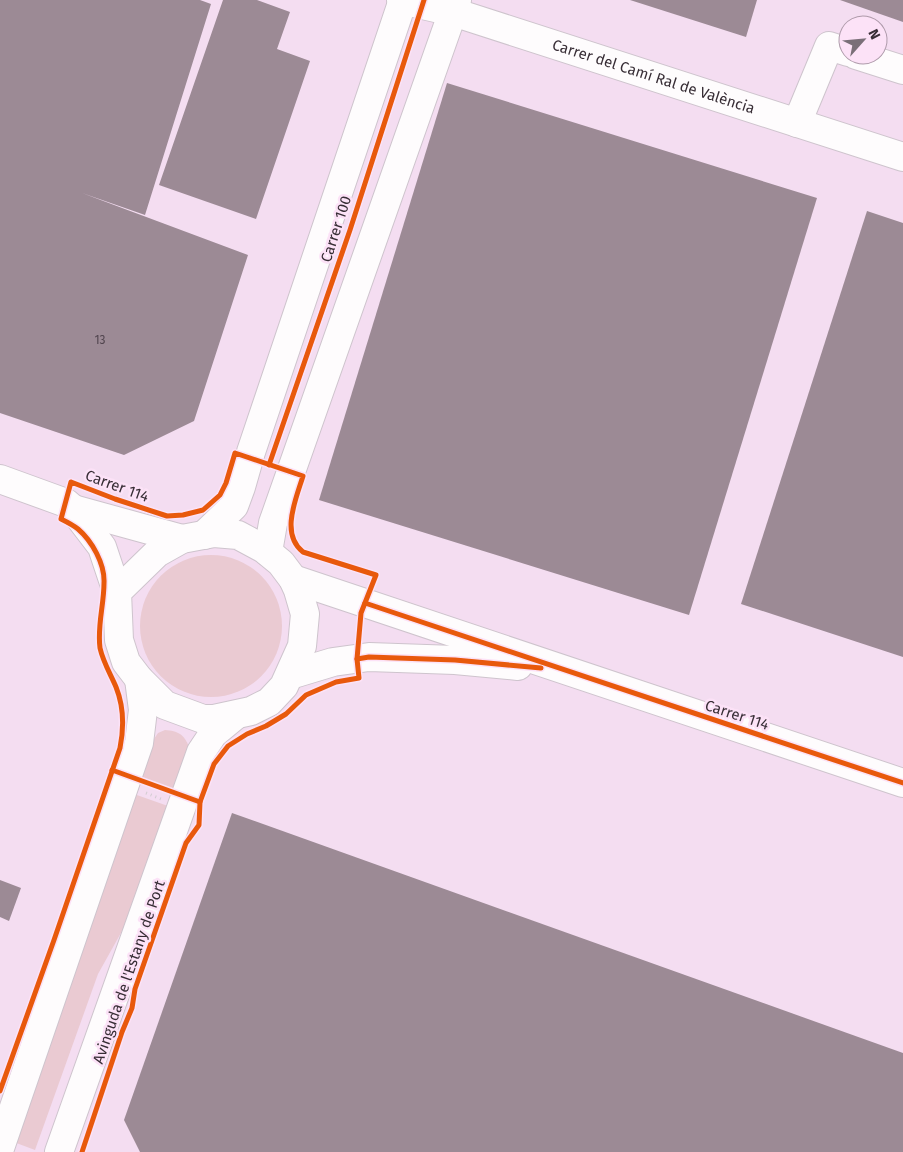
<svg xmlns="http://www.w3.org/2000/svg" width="903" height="1152" font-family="'Fira Sans',sans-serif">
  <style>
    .built { fill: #f4ddf1; fill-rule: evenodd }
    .green { fill: #eacad2 }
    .building { fill: #9c8a95 }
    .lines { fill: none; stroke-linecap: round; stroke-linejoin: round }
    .minor-casing { stroke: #cec4cd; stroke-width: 30 }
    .path { stroke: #d2ccd1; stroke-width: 3; stroke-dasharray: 1 4; stroke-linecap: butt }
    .minor { stroke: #fefcfd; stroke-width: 28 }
    .cycleway-casing { stroke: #fce2f7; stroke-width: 8 }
    .cycleway { stroke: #e8590c; stroke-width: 5 }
    .labels { text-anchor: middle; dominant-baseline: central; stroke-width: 5; stroke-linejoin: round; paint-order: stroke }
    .number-label { font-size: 12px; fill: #51454e }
    .street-label { font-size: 15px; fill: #382e36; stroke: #fce2f7 }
  </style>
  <rect width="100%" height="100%" fill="#f6e8f4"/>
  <path class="built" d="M0,0H903V1152H0ZM848,25H878V55H848Z"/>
  <g class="green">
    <circle cx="211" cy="626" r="71"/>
    <path d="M165,730C178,731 184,734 189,747L173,791L139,779L154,739L158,733Z"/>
    <path d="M134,794L168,806L127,922L98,974L35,1150L11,1141Z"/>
  </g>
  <g class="building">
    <path d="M0,0H200L211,4L145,215L82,193L248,255L194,421L124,455L0,413Z"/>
    <path d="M223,0H257L290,12L277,49L310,61L256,219L159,185Z"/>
    <path d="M630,0H757L746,37Z"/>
    <path d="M840,0H903V22Z"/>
    <path d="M447,83L817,198L689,615L319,500Z"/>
    <path d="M867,211L903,223V657L741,604Z"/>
    <path d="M232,813L903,1053V1152H140L124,1120Z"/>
    <path d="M0,880L21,888L9,921L0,917Z"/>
  </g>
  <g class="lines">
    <defs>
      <g id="minor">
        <path id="s1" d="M401,0L453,12L903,157"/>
        <path d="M856,55L903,70"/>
        <path d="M797,123L829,46L848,52"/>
        <path d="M0,479L66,503L73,509L102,547L117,592"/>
        <path d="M73,509L182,539"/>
        <path d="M214,533L238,535L264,549L281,563L293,579L298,590L305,614L302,646L284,686L269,702L251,711L214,719H203L165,705L139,679L126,662L119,640L117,592L157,553L182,539Z"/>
        <path d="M204,535L234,506L241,487L251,452L403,0"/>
        <path d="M268,552L273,523L457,0"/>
        <path d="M293,579L903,783"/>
        <path d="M290,675L333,662L369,657L455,660L518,666"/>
        <path d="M0,1148L139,743L143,710L139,679"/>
        <path d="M59,1152L201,752L213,734L236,715"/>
      </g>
    </defs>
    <use href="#minor" class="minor-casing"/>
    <path class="path" d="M146,793L161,799"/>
    <use href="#minor" class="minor"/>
    <defs>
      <g id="cycleway">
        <path d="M269,465L350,230L424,0"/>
        <path d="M365,603L903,783"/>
        <path d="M357,659L369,657L455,660L541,668"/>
        <path d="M112,770L200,802"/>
        <path d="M0,1091L54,940L120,748C124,728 124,707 116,687C111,675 103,662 100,648C97,626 104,605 104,583C105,564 92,541 78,529C73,525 67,522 61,519L71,482L115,499L167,516L183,515L203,510L220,495L226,483L235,453L303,476C296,499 280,534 303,552L376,575L361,613L357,659L359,678L336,682L306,695L286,714L266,726L247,734L228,746L214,764L200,802L199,825L186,843L135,989L132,1008L122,1032L82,1152"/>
      </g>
    </defs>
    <use href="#cycleway" class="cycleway-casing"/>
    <use href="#cycleway" class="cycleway"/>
  </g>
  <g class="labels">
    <g class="number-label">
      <text x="100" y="340">13</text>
    </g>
    <g class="street-label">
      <text stroke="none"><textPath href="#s1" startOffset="264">Carrer del Camí Ral de València</textPath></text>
      <text transform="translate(336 229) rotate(-72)">Carrer 100</text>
      <text transform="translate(117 486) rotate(20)">Carrer 114</text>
      <text transform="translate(737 715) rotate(18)">Carrer 114</text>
      <text transform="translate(129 972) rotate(-71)">Avinguda de l'Estany de Port</text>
    </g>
  </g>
  <g transform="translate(863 40) rotate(63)"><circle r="24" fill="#fce2f7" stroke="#ae9aaa"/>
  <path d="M0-4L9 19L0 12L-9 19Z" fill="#7a6f78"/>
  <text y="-8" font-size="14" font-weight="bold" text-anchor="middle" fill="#382e36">N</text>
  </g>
</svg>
